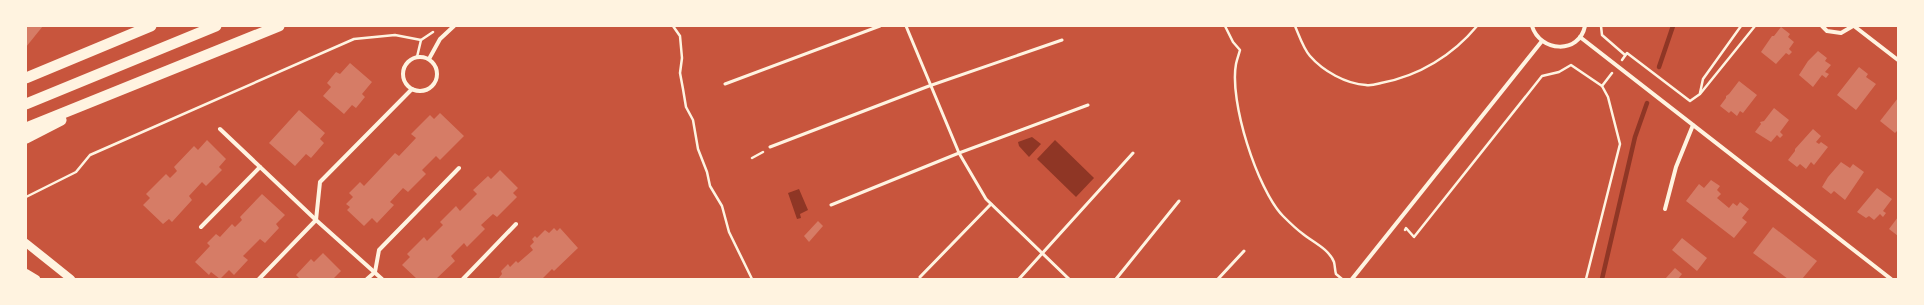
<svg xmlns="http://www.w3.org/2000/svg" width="1924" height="305" font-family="'Roboto Condensed',sans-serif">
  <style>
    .water { fill: #8f3625 }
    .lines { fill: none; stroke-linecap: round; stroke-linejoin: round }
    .stream { stroke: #8f3625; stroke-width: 4.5 }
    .building { fill: #d67c66 }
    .path { stroke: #fff3e0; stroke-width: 2.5 }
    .service { stroke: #fff3e0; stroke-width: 3 }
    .minor { stroke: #fff3e0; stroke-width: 4 }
    .secondary { stroke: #fff3e0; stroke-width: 8 }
    .trunk { stroke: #fff3e0; stroke-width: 11 }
  </style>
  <rect width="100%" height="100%" fill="#c8553d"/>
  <g class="water">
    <path d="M1032,137L1041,144L1029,157L1019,146L1018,142Z"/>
    <path d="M1055,140L1094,178L1076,197L1037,159Z"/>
    <path d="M799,189L808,210L800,214L801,218L797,219L788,193Z"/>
  </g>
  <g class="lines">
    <g class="stream">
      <path d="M1659,67L1673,26"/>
      <path d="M1602,279L1635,137L1647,103"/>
    </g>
  </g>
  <g class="building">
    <path d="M26,26H43L26,47Z"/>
    <path d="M1781,27L1790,34L1788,37L1794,42L1789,49L1792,52L1789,55L1786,53L1776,64L1761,52L1772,36H1774Z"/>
    <path d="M1818,51L1827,58L1825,61L1831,65L1825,72L1829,74L1826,78L1822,75L1813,87L1799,75L1808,61Z"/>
    <path d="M350,63L372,82L362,94L365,97L356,108L352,105L344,114L323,96L331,87L327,83L336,72L340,74Z"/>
    <path d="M1859,67L1868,74L1866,77L1876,84L1856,110L1837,95Z"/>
    <path d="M1739,81L1757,95L1743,113L1740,111L1737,116L1731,111L1729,113L1720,106L1726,98V96L1729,94Z"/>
    <path d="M1898,98V130L1895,133L1880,121Z"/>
    <path d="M1774,108L1789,120L1780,132L1783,135L1780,138L1777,135L1771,142L1755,132L1761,124L1760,122L1764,121Z"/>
    <path d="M299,110L325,133L320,139L324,143L311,158L306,154L295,166L269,143Z"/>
    <path d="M440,113L464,136L440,160L436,156L422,170L426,174L408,192L403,188L390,202L394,205L377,223L372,218L364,226L347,210L350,207L346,204L353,197L349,193L360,182L364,186L395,153L399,156L416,138L411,134L430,115L434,119Z"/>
    <path d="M1813,129L1821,136L1816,142L1819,144L1821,142L1828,147L1814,165L1811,162L1806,169L1800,164L1797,167L1788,160L1795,151V149Z"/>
    <path d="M207,140L226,159L219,167L222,170L206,186L202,182L189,196L192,200L172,222L169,219L163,224L143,205L150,198L146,194L166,174L170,178L177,171L174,167L194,146L198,150Z"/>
    <path d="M1841,162L1850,168L1853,164L1864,172L1845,200L1834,191L1831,194L1822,187L1828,177Z"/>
    <path d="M500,170L518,188L513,193L517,197L497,217L493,214L481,225L485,229L467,247L464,243L451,256L455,261L436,279H417L402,265L410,257L407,254L424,237L427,241L443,225L440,222L456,206L460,211L477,194L473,190L488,176L491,179Z"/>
    <path d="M1711,180L1720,186L1717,190L1721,194L1717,198L1729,208L1733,203L1737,206L1740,202L1749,209L1742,218L1747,222L1734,238L1686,201L1699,184L1704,188Z"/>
    <path d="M1877,188L1892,199L1883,211L1886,213L1883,217L1880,214L1874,220L1869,216L1866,218L1857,212Z"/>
    <path d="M262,194L285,215L276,224L279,228L265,243L260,239L243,256L248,260L234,275L229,270L220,279L211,272L209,275L195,262L210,246L207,243L216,234L220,237L232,224L235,227L242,220L240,217Z"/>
    <path d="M1898,217V236L1889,229Z"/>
    <path d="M818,221L823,226L809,242L804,236Z"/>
    <path d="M1773,227L1817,261L1802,279H1788L1753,253Z"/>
    <path d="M554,228L557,231L560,228L578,248L554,271L552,269L542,279H498L502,274L501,271L508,264L510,267L516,261L518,263L533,250L530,246L534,242L532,239L535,236L537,238L545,230L549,233Z"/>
    <path d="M1682,238L1707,258L1697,271L1672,250Z"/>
    <path d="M323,253L341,271L333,279H300L296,275L311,259L314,262Z"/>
    <path d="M1675,268L1682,274L1678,279H1665Z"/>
  </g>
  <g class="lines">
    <g class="path">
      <path d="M673,26L680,36L682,58L680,73L683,89L686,107L693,120L698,149L707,172L710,186L722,206L729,232L752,279"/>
      <path d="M1225,26L1233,42L1240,50C1239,54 1237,59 1236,64C1229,101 1257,189 1283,216C1289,222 1296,229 1303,234C1313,242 1329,249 1334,262C1335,266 1335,271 1336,274L1342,279"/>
      <path d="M1295,26C1299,35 1303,48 1310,56C1323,71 1346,84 1366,85C1371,86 1377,84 1381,83C1419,76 1453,55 1477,26"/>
      <path d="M1601,26L1602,35L1625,55"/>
      <path d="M417,57L421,40"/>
      <path d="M1622,60L1627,53L1690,101L1700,94L1755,26"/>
      <path d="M1700,93L1703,79L1741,26"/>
      <path d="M752,158L763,152"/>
      <path d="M26,197L76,172L90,155L354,39L395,35L421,40L433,32"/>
      <path d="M1405,230L1406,228L1414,237L1542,76L1559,72L1571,65L1602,86L1612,73"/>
      <path d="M1586,279L1620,144L1608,97L1602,86"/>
    </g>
    <g class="service">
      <path d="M906,26L959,153L986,199L1069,279"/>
      <path d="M725,84L880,26"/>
      <path d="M770,147L929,86L1062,40"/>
      <path d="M831,205L959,153L1088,105"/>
      <path d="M920,277L991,204"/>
      <path d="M1019,279L1133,153"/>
      <path d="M1116,279L1179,201"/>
      <path d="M1218,279L1244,251"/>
    </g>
    <g class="minor">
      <path d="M1532,26C1540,52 1579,55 1585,26"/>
      <path d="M1822,26L1827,31L1841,33L1853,26"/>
      <path d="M1854,26L1898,60"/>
      <path d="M1580,37L1891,279"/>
      <circle cx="420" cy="74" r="17"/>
      <path d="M429,59L440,39L454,26"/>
      <path d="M220,129L316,220L382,279"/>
      <path d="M1665,209L1676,167L1693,125"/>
      <path d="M201,227L260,167"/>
      <path d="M259,279L316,220L320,182L412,89"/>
      <path d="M367,279L375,272L379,250L459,168"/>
      <path d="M463,279L516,224"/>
      <path d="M1352,279L1542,41"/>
    </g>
    <g class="secondary">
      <path d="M26,243L71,279"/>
      <path d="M26,273L36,279"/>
    </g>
    <g class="trunk">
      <path d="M26,78L151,26"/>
      <path d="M26,104L216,26"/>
      <path d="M26,128L279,26"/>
      <path d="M26,138L61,120"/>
    </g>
  </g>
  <rect width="1924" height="305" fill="none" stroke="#fff3e0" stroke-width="54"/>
</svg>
